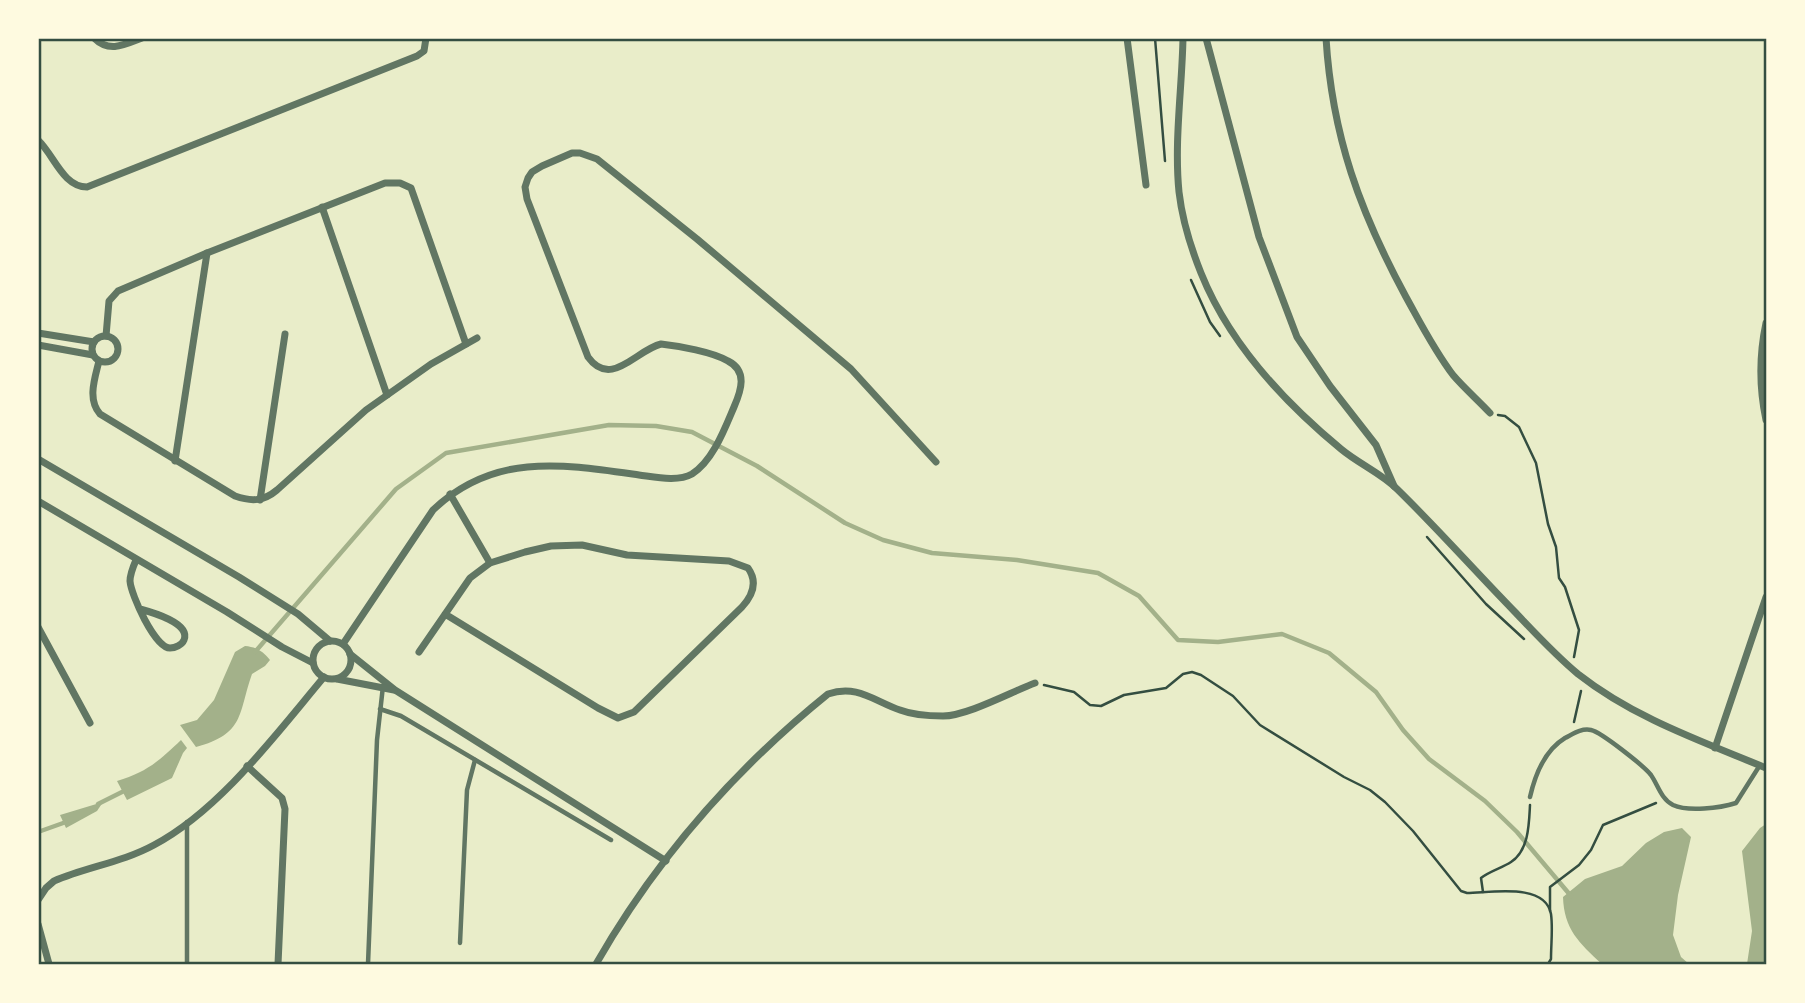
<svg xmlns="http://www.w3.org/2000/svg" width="1805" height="1003" font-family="Raleway,sans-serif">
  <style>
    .water { fill: #a3b18a }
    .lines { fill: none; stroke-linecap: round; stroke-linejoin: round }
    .stream { stroke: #a3b18a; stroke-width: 4.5 }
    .path { stroke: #344e41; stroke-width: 2.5 }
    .service { stroke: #617663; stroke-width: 4.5 }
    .minor { stroke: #617663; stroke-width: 7 }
    .neatline { fill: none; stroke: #344e41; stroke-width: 2.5 }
  </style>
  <rect width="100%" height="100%" fill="#e9edc9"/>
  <g class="water">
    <path d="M245,646C256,647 263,651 270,660L265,666L252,674C238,714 245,734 196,747L180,725L197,720L214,700L235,652Z"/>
    <path d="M181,740L187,748L183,753L172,778L127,800L117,781C147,772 159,761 181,740Z"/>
    <path d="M103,802L97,811L66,828L60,815Z"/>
    <path d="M1766,824V964H1747L1752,931L1742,851L1760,828Z"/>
    <path d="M1682,828L1691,837L1678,895L1673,935L1681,957L1689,964H1602C1579,943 1564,929 1563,897L1585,879L1622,866L1646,843L1664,832Z"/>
  </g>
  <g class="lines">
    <g class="stream">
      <path d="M255,652L396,489L446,453L609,425L656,426L692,432L757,466L845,523L883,540L932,553L1017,560L1098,573L1139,596L1178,640L1218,642L1282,634L1329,653L1376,692L1403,730L1429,759L1485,801L1517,832L1571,896"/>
      <path d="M98,804L128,789"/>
      <path d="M38,832L66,822"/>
    </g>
    <g class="path">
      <path d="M1155,38L1165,161"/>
      <path d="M1191,280L1210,322L1220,336"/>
      <path d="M1498,415L1505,416L1519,427L1536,463L1548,524L1556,547L1559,578L1565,587L1579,630L1574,657"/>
      <path d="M1427,537L1486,604L1524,639"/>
      <path d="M1044,685L1074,692L1090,705L1101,706L1124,695L1166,688L1183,674L1192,672L1201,675L1233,696L1260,725L1344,777L1370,790L1385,802L1413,831L1461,891L1467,893C1490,893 1545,882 1551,914C1553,928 1551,944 1551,959L1548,964"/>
      <path d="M1574,722L1581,691"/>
      <path d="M1483,892L1481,878C1490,871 1502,868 1511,862C1529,850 1529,824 1530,805"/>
      <path d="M1550,911V887L1579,865L1591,850L1603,825L1656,803"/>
    </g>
    <g class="service">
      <path d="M380,709L401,716L611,840"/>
      <path d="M1530,797C1535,775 1545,750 1565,738C1573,734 1581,728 1591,730C1601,732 1644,766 1651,775C1658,785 1661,799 1673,805C1688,812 1720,808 1736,803L1760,765"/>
      <path d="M460,943L467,790L475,760"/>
      <path d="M187,964V822"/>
      <path d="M368,964L377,740L383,686"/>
    </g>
    <g class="minor">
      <path d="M94,38C109,53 124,45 142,38"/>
      <path d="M1127,38L1146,185"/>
      <path d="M1183,38C1182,89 1174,141 1179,192C1182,218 1191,248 1201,273C1229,343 1284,402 1341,449C1359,464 1381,473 1397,489C1437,528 1475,571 1514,611C1535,633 1555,655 1578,674C1634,718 1701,741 1766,768"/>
      <path d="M1206,38L1259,237L1297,337L1330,386L1376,445L1394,486"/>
      <path d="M1326,38C1332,136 1360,212 1406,297C1421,324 1434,350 1453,375C1464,388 1478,400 1490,413"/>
      <path d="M38,140C54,155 63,187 87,187L417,56L424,51L426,38"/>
      <path d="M322,207L387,395"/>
      <path d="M1766,323C1759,356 1759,387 1766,420"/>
      <path d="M38,333L94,342"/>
      <path d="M106,336L109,301L118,291L207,253L385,183H400L411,188L466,344"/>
      <circle cx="105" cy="349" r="13"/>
      <path d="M38,345L93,355"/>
      <path d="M99,361C95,378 87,399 100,414L235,496C252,502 264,501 277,490L366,410L431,364L477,338"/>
      <path d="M38,459L239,577L298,614L330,641"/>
      <path d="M175,461L207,253"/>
      <path d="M450,494L490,563"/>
      <path d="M260,500L285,334"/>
      <path d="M38,501L227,612L282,647L313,663"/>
      <path d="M136,560C133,567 130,574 130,581C131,595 155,648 170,648C175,648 182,645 184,640C191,623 151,612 140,609"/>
      <path d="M38,627L90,723"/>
      <circle cx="332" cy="660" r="19"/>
      <path d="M343,644L433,510C494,452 563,464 639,475C655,477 678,482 692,474C713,461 725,428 734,407C741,391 748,371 728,361C713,352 679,346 661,344C636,350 611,389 588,357L527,199L525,187L528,178L532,172L542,166L572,153H580L597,159L697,239L851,369L936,462"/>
      <path d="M419,652L470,578L490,563L525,552L551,546L582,545L627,555L729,561L748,568C758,582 753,595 742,607L634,712L618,718L598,708L445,614"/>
      <path d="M350,654L395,690L666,861"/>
      <path d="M337,679L394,690"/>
      <path d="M1715,748L1766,597"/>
      <path d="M247,766L282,798L285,809L278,964"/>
      <path d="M38,900L46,888L54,881C87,867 123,862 154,845C220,810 276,734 324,677"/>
      <path d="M38,924L49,964"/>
      <path d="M596,964C655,861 735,769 828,694C857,684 874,701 900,710C913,715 929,716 943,716C967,716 1011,692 1035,683"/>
    </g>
  </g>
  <rect width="1805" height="1003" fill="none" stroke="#fefae0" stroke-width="80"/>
  <rect x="40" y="40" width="1725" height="923" class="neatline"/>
</svg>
